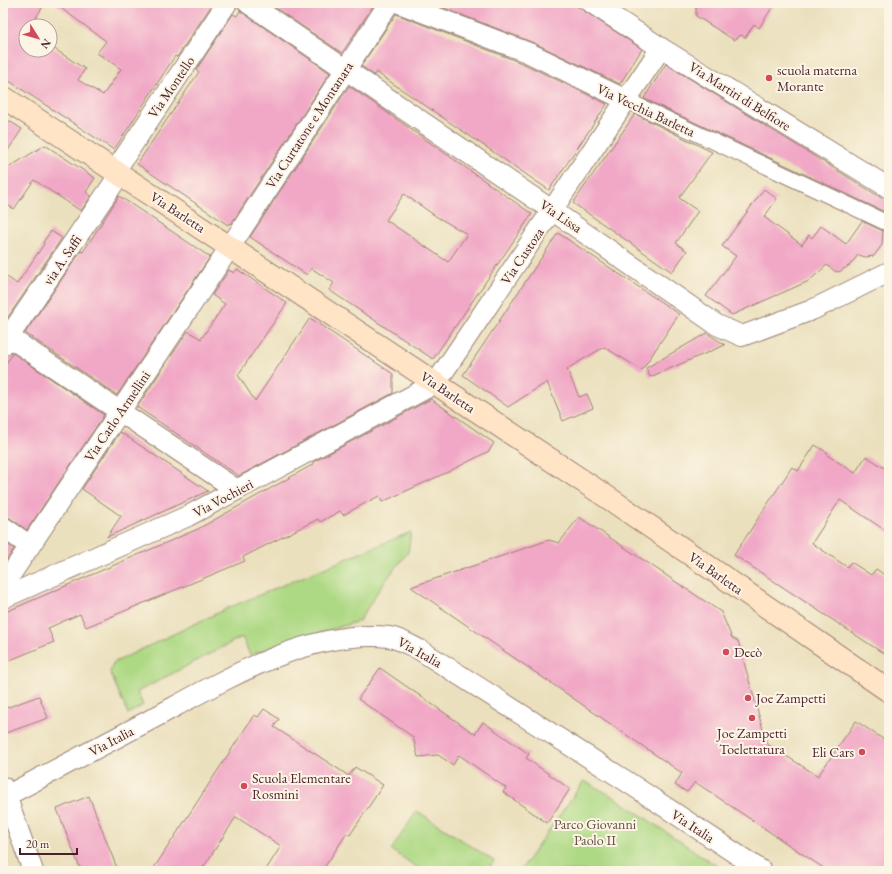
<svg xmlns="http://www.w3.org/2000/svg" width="892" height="874" font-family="'EB Garamond',serif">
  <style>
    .green { fill: #aed984; stroke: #7c7c58 }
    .building { fill: #f1a8c6; fill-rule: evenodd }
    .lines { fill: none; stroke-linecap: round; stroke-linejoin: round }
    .pedestrian-casing { stroke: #9a8074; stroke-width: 17 }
    .minor-casing { stroke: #9a8074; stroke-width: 22 }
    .secondary-casing { stroke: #9a8074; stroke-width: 24 }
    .pedestrian { stroke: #fff; stroke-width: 15 }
    .minor { stroke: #fff; stroke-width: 20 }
    .secondary { stroke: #ffe4c6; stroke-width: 22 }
    .poi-dot { fill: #d1495b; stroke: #fcf5e5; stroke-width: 1.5 }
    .labels { text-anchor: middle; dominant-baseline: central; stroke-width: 4; stroke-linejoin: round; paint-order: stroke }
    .poi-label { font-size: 14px; fill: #4a1f2b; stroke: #fcf5e5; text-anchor: start }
    .street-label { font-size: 14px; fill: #4a1f2b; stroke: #fcf5e5 }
    .park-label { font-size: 14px; fill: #634e41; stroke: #fcf5e5 }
  </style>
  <rect width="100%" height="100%" fill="#fcf5e5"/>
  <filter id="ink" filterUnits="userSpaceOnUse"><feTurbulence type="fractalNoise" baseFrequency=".025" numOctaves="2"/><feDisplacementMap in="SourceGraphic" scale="8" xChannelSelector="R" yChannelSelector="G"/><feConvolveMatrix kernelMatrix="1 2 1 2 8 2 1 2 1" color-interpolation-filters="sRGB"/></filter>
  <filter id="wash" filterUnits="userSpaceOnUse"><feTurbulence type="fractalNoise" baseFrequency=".012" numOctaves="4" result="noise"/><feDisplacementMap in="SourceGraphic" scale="16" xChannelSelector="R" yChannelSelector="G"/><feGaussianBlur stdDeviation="0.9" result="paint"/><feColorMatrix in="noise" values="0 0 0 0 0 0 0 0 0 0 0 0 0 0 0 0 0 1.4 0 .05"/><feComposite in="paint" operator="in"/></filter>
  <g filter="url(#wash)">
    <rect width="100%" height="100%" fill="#ebe0bd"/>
    <g class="green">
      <path d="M411,532L408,552L382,585L359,621L250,655L242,637L137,692L143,705L128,714L110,672L113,663L228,608Z"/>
      <path d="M584,781L614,797L724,871H520Z"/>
      <path d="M417,811L494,861L487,871H423L391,850Z"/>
    </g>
    <g id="blocks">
      <g class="building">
        <path d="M3,3H45L31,26H26V50H50V46L85,69L78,80L103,95L121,69L97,53L106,41L54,3H213L177,57L175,56L114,150L3,77Z"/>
        <path d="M268,3H375L342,53Z"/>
        <path d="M431,3H572L642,49L620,84L534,43Z"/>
        <path d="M696,3H775L759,28L754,24L745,38L741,35L734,40L696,16Z"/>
        <path d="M240,11L330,73L231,224L229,223L228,225L137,164L199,72L196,70L233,14L237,16Z"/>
        <path d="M396,14L524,64L607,104L549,190L376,72L374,75L361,66Z"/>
        <path d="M666,64L880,197L889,204V214L645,99L644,98Z"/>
        <path d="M349,86L532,214L433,359L329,290L334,283L311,268L307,275L250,237ZM404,194L437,217L467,234L448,262L386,220Z"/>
        <path d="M635,114L712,152L679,198L698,211L676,243L687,251L672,272L573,203Z"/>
        <path d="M3,117L22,129L3,158Z"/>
        <path d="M45,145L95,178L86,192L91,196L81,211L34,180L14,209L3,202V171Z"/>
        <path d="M764,189L777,199L764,217L802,245L809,235L812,238L821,226L846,244L862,221L883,231L882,245L874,256L866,257L858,255L850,265L839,272L838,271L836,272L827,265L809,281L732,315L706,296L736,256L722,246Z"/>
        <path d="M119,196L210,257L117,395L25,333L81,251L83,252Z"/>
        <path d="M51,231L62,238L6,320L3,318V274L17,284L44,244L43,242Z"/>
        <path d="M558,233L679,314L642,370L604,347L567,369L579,397L587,394L593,408L563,421L547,382L508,407L463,375Z"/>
        <path d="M237,269L287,303L238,375L255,401L310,318L393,374V393L239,476L137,407L188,331L201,339L225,304L212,295L229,270L234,273Z"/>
        <path d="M707,333L725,345L650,377L646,368Z"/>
        <path d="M13,353L104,415L27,530L10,518L3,516V368Z"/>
        <path d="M431,399L494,443L489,451L450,471L382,502L379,496L343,515L340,511L320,522L318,519L243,557L245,561L86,627L80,614L48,628L54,642L3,663V613L198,529L314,464L313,462Z"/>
        <path d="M120,432L208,491L107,537L121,516L82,489Z"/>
        <path d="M815,445L828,453L827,455L855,473L866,456L889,471V533L840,500L812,543L847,567L851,562L871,575L876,569L889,578V657L734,555L792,467L798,471Z"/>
        <path d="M579,517L721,612L732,638L738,641L767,744L818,776L856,721L889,743V871H828L695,782L687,792L675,785L682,773L411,587L549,540L559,543Z"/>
        <path d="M3,541L14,549L3,565Z"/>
        <path d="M380,668L475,734L483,722L529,754L526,758L570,789L547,823L503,792L506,788L459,755L453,765L438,755L418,757L413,737L358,699Z"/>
        <path d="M39,696L48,718L3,734V709Z"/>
        <path d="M264,709L279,719L274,727L349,776L355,767L383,785L350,835L347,833L322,871H265L281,846L236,817L201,871H152L254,715L258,717Z"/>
        <path d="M89,796L118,871H81L57,809Z"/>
      </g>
    </g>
  </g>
  <g filter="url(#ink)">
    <use href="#blocks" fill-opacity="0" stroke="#9a8074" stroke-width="1"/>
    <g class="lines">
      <defs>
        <path id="pedestrian" d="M626,100L889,224"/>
        <g id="minor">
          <path d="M248,3L553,211L717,325L742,336L812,310L889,272"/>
          <path d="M399,3L529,53L626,100"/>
          <path d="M592,3L661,48L889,188"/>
          <path d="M115,171L227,3"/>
          <path d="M3,333L237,490"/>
          <path d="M3,345L120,174"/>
          <path d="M3,527L30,546"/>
          <path d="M3,586L230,247L389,3"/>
          <path d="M3,598L188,516L436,383L661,48"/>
          <path d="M3,787L33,871"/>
          <path d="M6,796C54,771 102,745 150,720C219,683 308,628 389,637C399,638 411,646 420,650L626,781L762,871"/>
        </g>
        <path id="secondary" d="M3,97L610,499L889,691"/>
      </defs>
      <use href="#pedestrian" class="pedestrian-casing"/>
      <use href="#minor" class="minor-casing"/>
      <use href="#secondary" class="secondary-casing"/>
      <use href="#pedestrian" class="pedestrian"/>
      <use href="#minor" class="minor"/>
      <use href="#secondary" class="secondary"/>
    </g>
  </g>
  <g class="poi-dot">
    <circle cx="769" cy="78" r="4"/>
    <circle cx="726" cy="652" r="4"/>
    <circle cx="748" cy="698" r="4"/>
    <circle cx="752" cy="718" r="4"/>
    <circle cx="862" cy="752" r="4"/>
    <circle cx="244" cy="786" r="4"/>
  </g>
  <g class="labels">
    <g class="poi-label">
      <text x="777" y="70">scuola materna<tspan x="777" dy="16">Morante</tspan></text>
      <text x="734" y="652">Decò</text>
      <text x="756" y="698">Joe Zampetti</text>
      <text x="752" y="733" text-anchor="middle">Joe Zampetti<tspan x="752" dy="16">Toelettatura</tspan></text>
      <text x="854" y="752" text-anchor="end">Eli Cars</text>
      <text x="252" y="778">Scuola Elementare<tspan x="252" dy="16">Rosmini</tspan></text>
    </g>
    <g class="street-label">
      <text transform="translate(171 87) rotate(-56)">Via Montello</text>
      <text transform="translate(740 96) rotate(32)">Via Martiri di Belfiore</text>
      <text transform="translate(646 110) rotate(25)">Via Vecchia Barletta</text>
      <text transform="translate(309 125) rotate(-57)">Via Curtatone e Montanara</text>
      <text transform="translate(178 212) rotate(33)">Via Barletta</text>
      <text transform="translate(561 216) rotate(34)">Via Lissa</text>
      <text transform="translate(522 256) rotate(-56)">Via Custoza</text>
      <text transform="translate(62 260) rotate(-56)">via A. Saffi</text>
      <text transform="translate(448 392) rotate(34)">Via Barletta</text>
      <text transform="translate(117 416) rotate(-56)">Via Carlo Armellini</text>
      <text transform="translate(223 498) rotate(-28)">Via Vochieri</text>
      <text transform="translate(716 573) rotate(35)">Via Barletta</text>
      <text transform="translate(420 652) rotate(29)">Via Italia</text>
      <text transform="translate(111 741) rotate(-28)">Via Italia</text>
      <text transform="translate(693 826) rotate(33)">Via Italia</text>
    </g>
    <g class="park-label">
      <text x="595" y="824">Parco Giovanni<tspan x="595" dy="16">Paolo II</tspan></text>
    </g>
  </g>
  <rect width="892" height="874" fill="none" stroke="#fcf5e5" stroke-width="16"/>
  <g transform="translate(38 38) rotate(127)"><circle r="19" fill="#fcf5e5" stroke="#b59f9b"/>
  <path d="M0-3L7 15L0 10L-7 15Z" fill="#d1495b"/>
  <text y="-6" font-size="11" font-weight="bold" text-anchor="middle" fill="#4a1f2b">N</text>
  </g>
  <path d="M20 848v6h57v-6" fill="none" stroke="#4a1f2b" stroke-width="2"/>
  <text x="26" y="848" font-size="12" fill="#4a1f2b" stroke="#fcf5e5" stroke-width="3" paint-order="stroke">20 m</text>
</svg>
